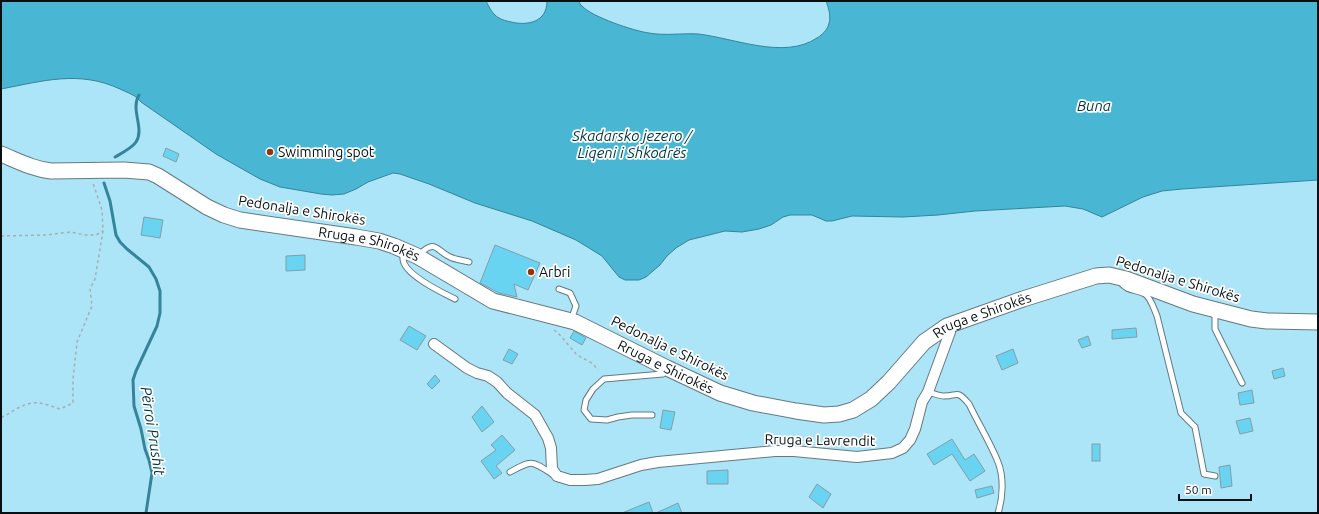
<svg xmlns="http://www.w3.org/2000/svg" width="1319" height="514" font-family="Ubuntu,sans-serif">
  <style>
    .green { fill: #abe5f7 }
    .water { fill: #49b6d4; stroke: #35849a }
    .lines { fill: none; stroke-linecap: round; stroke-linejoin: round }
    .stream { stroke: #35849a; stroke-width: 3 }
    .building { fill: #69d3f2; stroke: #879da5 }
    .lane-casing { stroke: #647980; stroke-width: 7 }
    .street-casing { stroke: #647980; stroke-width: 12 }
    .secondary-casing { stroke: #647980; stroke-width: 17 }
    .path { stroke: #a8aeaf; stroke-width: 1.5; stroke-dasharray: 3 3; stroke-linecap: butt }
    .lane { stroke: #fff; stroke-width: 5 }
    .street { stroke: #fff; stroke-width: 10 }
    .secondary { stroke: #fff; stroke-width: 15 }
    .poi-dot { fill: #993408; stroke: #fff; stroke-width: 1.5 }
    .labels { text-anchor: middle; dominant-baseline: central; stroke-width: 3.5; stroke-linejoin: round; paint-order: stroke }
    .poi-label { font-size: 14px; fill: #070f12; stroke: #fff; text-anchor: start }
    .street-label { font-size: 14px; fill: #070f12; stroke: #fff }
    .water-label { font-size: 15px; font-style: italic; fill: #013542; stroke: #fff }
  </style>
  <rect width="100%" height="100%" fill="#f7fcfd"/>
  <rect class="green" x="1" y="1" width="1317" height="512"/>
  <path class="water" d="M1,1H486C489,7 493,15 499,18C502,20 507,21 511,22C528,26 547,22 547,1H579C580,3 580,5 582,6C592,17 634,31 649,33C665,36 682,33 698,34C734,38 784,60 817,38C832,29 832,16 826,1H1318V180L1182,189L1162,191L1143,197L1102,217L1083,209L1065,206L975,211L938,215L903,217L852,216L832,221H826L812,215H790L783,217L771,225L759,229L742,232L725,231L689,240L676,248L667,256L660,265L646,277L639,280H625L619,277L602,256L576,240L532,221L475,203L429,184L400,174L393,173L368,182L356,189L344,194L332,195L321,194L280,187L260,179L216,154L141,102C136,95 128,93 120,89C79,70 43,81 1,89Z"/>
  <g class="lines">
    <g class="stream">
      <path d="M115,157C122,153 132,148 136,142C145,128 130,110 139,95"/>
      <path d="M104,183L110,201L116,235L120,242L127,249L149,267L156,279L160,291V313L157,326L136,371L133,380L134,406L141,429L145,449L149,460L152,473L146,513"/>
    </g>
  </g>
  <g class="building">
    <path d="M166,148L179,154L176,162L163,156Z"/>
    <path d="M144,217L163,220L160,238L141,235Z"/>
    <path d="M495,245L540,263L528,290L514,284L517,297L499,293L480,283Z"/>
    <path d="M305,255V270L286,271V256Z"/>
    <path d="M409,326L426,336L417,350L400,340Z"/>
    <path d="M1136,328L1137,337L1112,339V330Z"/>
    <path d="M574,331L586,338L582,345L570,338Z"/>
    <path d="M1088,336L1091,345L1082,348L1078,340Z"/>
    <path d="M509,349L518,354L512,364L503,360Z"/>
    <path d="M1013,349L1018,363L1002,370L996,356Z"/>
    <path d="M1283,368L1285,376L1274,379L1272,371Z"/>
    <path d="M435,375L440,381L432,389L427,384Z"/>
    <path d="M1252,390L1254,403L1240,405L1238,393Z"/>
    <path d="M482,406L494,422L482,432L472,417Z"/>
    <path d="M663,410L675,412L671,430L660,428Z"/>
    <path d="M1250,418L1253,431L1240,434L1236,421Z"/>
    <path d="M502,435L515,450L496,466L502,473L494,479L481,461L496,450L491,445Z"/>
    <path d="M952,439L965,460L974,454L985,471L970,481L952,454L934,465L927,454Z"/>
    <rect x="1092" y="444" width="8" height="17"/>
    <path d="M1230,465L1232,486L1221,488L1219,467Z"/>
    <path d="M728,470V484H707V471Z"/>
    <path d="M817,484L831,494L823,508L809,497Z"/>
    <path d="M992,486L994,493L977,498L975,490Z"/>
    <path d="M649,502L653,513H622Z"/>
    <path d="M678,503L682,513H656Z"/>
  </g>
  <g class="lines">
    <defs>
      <g id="lane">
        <path d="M405,252C404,253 403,257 403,258C402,274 443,293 455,299"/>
        <path d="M419,255C436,238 436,251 450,257C456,260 463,260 469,262"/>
        <path d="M1120,282C1128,292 1135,289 1145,294C1151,298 1154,309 1157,316L1181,413L1195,427L1204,474L1215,476"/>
        <path d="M559,289L570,293L576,306L571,320"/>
        <path d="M1215,311V329L1242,383"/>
        <path d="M928,392C933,393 939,396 944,396C959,396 956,389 969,404C978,423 990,442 998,462C1004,477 1003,498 998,513"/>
        <path d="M652,415H632L618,417L607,420L591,419L584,410L586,400L593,389L604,379L663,374L666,370"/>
        <path d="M510,472C532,460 531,460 552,474"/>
      </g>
      <path id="street" d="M434,344L467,368L477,373L488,376L497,382L507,393L535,415L548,438L551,448L552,469L557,476L570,480H585L598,479L641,465L658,462L775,451H794L857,457L892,453L903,448L910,440L915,429L922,402L928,392L950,332L948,326"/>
      <g id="secondary">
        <path id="s1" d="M1,154C18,161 33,169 51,171L124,170L149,172L158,176L207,207L224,215L240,220L356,237L379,241L394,246L417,256L493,301L575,322L667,368L720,393L753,403L796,411L824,415L839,414L853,410L871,399L889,382L924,342L947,326L1023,299L1096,276L1109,275L1126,279L1193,304L1251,319L1267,321L1318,322"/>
      </g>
    </defs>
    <use href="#lane" class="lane-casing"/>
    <use href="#street" class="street-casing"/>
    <use href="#secondary" class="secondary-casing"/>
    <g class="path">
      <path d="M1,236L47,235L70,232L86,235H96L103,231"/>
      <path d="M554,330L558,333L577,355L592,363L598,370"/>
      <path d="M1,417C7,416 12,411 18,408C36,399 42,403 60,409L73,403V379L77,342L92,306L90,289L95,279L103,231L102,210L93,183"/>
    </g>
    <use href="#lane" class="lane"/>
    <use href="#street" class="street"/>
    <use href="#secondary" class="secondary"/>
  </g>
  <g class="poi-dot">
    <circle cx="270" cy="152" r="4"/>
    <circle cx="531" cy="272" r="4"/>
  </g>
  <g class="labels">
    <g class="poi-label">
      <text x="278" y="152">Swimming spot</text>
      <text x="539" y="272">Arbri</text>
    </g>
    <g class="street-label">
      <text transform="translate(302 210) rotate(9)">Pedonalja e Shirokës</text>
      <text stroke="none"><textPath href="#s1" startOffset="386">Rruga e Shirokës</textPath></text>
      <text transform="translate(1178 279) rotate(17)">Pedonalja e Shirokës</text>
      <text stroke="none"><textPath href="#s1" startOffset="1070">Rruga e Shirokës</textPath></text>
      <text transform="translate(670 348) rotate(26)">Pedonalja e Shirokës</text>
      <text stroke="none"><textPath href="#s1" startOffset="710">Rruga e Shirokës</textPath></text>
      <text transform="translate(820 440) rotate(1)">Rruga e Lavrendit</text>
    </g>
    <g class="water-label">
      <text x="1094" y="105">Buna</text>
      <text x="632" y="135">Skadarsko jezero /<tspan x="632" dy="17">Liqeni i Shkodrës</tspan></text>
      <text transform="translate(153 431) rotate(81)">Përroi Prushit</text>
    </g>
  </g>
  <rect width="1319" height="514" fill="none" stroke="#070f12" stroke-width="4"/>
  <path d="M1179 494v6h72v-6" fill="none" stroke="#070f12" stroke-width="2"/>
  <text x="1185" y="494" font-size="12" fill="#070f12" stroke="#ffffff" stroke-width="3" paint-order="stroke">50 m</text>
</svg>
